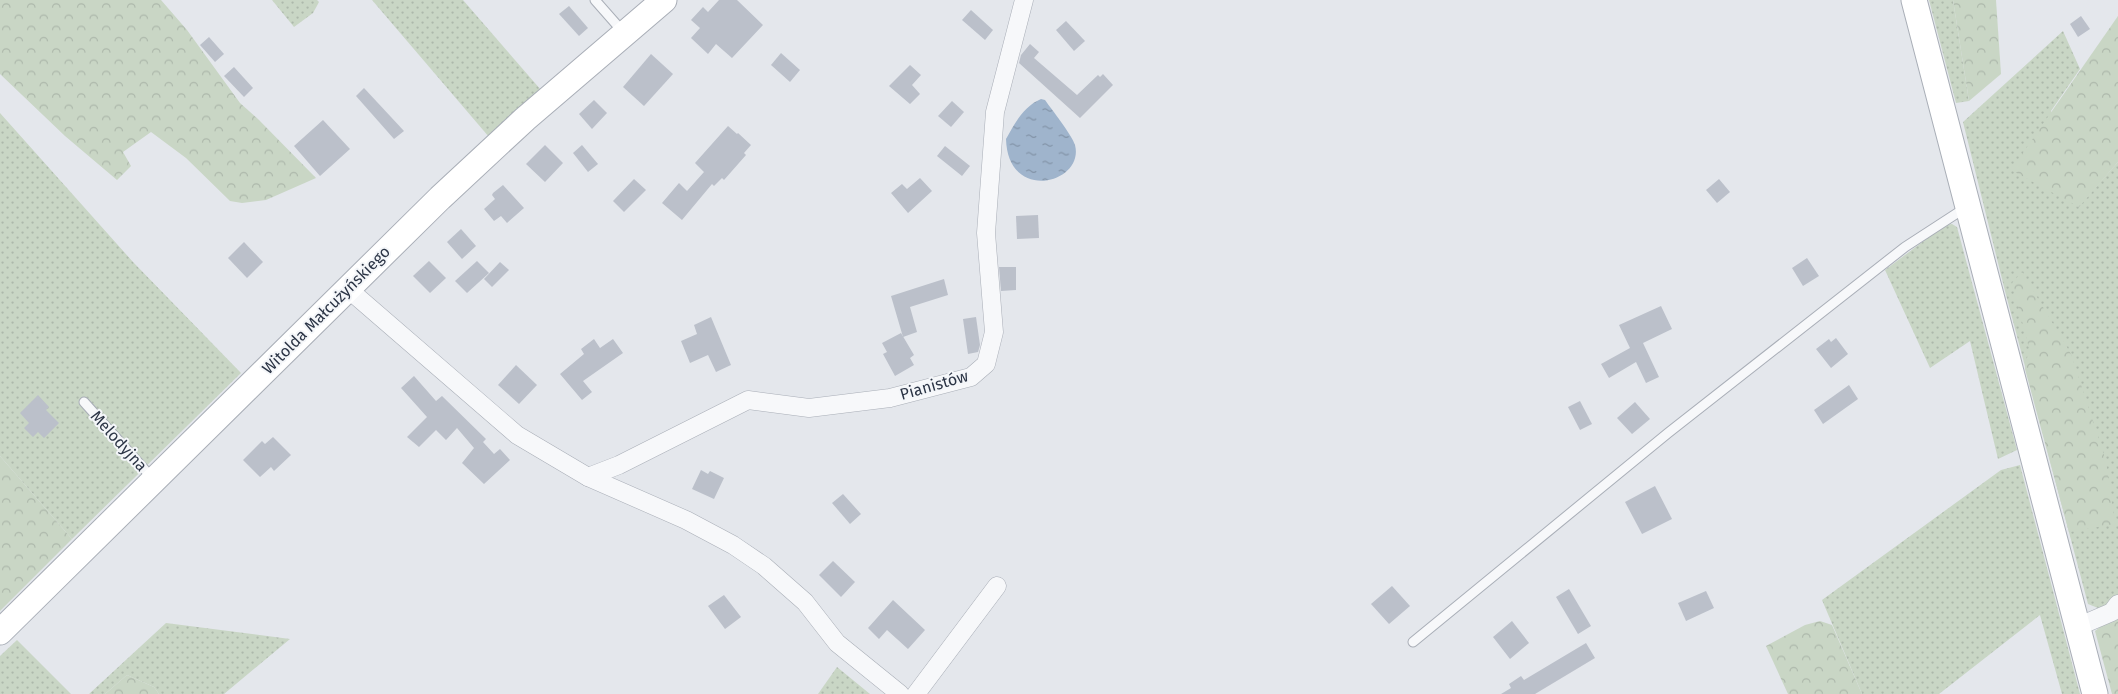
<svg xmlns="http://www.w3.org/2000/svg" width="2118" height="694" font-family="'Fira Sans',sans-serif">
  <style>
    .grass { fill: url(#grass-dots) }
    .forest { fill: url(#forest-crowns) }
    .water { fill: url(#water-ripples) }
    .building { fill: #bbc0ca }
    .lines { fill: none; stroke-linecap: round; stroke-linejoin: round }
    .lane-casing { stroke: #a9aeb7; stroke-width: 11 }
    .street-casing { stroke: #a9aeb7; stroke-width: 19 }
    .secondary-casing { stroke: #a9aeb7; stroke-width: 27 }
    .lane { stroke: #f7f8fa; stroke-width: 9 }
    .street { stroke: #f7f8fa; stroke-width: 18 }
    .secondary { stroke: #fff; stroke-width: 25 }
    .labels { text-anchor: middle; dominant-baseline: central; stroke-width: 4; stroke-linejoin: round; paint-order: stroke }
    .street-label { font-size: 16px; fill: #2b3445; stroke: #f4f6f9 }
  </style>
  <defs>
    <pattern id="grass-dots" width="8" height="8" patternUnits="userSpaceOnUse" patternTransform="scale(1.25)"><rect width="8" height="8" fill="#c9d6c5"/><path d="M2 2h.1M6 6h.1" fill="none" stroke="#adb8ab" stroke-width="1.8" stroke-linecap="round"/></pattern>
    <pattern id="forest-crowns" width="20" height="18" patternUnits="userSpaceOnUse" patternTransform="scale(1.25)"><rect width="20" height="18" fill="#c9d6c5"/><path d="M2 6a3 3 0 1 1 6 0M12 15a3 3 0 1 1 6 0" fill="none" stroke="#adb8ab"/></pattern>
    <pattern id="water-ripples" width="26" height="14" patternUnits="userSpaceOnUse" patternTransform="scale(1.25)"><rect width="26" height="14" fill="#9fb4cc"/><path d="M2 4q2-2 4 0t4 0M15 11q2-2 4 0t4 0" fill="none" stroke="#8293a7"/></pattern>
  </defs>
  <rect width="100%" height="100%" fill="#e4e7ec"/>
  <g class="grass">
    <path d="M272,0H317L319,2L313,13L294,27Z"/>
    <path d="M372,0H463L541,90L489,137Z"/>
    <path d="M1929,0H1953L1969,101L1956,103Z"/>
    <path d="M2063,31L2080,69L2051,111L2078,207L2118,162V596L2113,603L2098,608L2088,604L2005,291L1963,122Z"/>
    <path d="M0,113L133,262L241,373L72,539L0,456Z"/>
    <path d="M1952,224L1957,227L2017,450L1998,459L1970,341L1930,368L1885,270L1945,225Z"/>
    <path d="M2020,465L2080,694H2062L2040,615L1939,694H1862L1822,600L2001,470Z"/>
    <path d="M166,623L290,639L224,694H159L154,687L127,675L105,694H89Z"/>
    <path d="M17,640L71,694H0V656Z"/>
    <path d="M837,667L870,694H818Z"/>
  </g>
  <g class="forest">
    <path d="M0,0H161L187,30L240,103L258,119L316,178L266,200L242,203L230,201L186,158L151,132L123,152L131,166L117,180L65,136L0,74Z"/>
    <path d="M1953,0H1996L2001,74L1969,101Z"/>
    <path d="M2118,16V162L2079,207L2011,170Z"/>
    <path d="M2022,272L2071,354L2106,461L2115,524L2069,532L2025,369L2029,348L2012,283Z"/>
    <path d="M0,456L72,539L0,611Z"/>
    <path d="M2118,613V694H2112L2095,631Z"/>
    <path d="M1820,621L1832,625L1862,694H1788L1766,646L1805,625Z"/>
    <path d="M127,675L154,687L159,694H105Z"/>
  </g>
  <path class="water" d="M1041,99L1045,100C1052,110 1072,135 1075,145C1085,183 1008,204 1006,139C1015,123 1024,106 1041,99Z"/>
  <g class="building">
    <path d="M719,0H737L763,25L732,58L716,44L708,54L691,38L700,28L691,20L703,7L708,12Z"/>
    <path d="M569,6L588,28L579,36L559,14Z"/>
    <path d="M971,10L993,30L985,40L962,20Z"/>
    <path d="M2081,16L2090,29L2078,37L2070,24Z"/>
    <path d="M1066,21L1085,41L1074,51L1056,30Z"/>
    <path d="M209,37L224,54L215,62L200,45Z"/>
    <path d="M1030,44L1039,52L1034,58L1077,95L1098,75L1100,77L1103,74L1113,85L1080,118L1019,63L1021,55Z"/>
    <path d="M781,53L800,70L790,82L771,65Z"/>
    <path d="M651,54L673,74L644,106L623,87Z"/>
    <path d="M910,65L921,75L912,85L920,94L910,104L889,86Z"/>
    <path d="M234,67L253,88L244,97L224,76Z"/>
    <path d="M364,88L404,131L394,139L356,96Z"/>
    <path d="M594,100L607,113L592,129L579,114Z"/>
    <path d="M952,101L964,112L951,127L938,116Z"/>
    <path d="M323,120L350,149L320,176L294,146Z"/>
    <path d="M728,126L737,134L738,133L751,145L744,153L746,155L724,180L722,178L714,186L712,184L682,220L662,203L679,183L687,191L704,172L695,163Z"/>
    <path d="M545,145L563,163L545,182L526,164Z"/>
    <path d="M582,145L598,164L588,172L573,153Z"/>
    <path d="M945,146L970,166L962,176L937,156Z"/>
    <path d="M920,178L932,191L908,213L891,193L902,184L907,189Z"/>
    <path d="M634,179L646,190L624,212L613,201Z"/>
    <path d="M1719,179L1730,192L1717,203L1706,190Z"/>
    <path d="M503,185L524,208L507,223L501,216L494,221L484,209L495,199L492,195L493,193Z"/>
    <path d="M1038,215L1039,238L1017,239L1016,216Z"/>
    <path d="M461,229L476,246L462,259L447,242Z"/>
    <path d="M244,242L263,262L247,278L228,258Z"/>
    <path d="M1807,258L1819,276L1803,286L1792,268Z"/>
    <path d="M429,261L446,278L430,293L413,276Z"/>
    <path d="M477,261L489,273L467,293L455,281Z"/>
    <path d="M500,262L509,270L492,287L484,279Z"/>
    <path d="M999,267H1016V290L1001,291Z"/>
    <path d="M944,279L948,295L910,307L917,332L903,337L891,296Z"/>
    <path d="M1661,306L1672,329L1643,343L1659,377L1646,383L1636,362L1609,378L1601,364L1630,348L1619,325Z"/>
    <path d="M711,317L731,365L716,372L708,355L690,363L681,341L697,334L694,325Z"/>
    <path d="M976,317L980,345L978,352L968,354L963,319Z"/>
    <path d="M901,333L914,355L910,358L914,365L895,376L883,354L887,352L882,343Z"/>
    <path d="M1836,338L1848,354L1831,368L1816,349L1829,339L1831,342Z"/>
    <path d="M594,339L600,348L613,339L623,353L583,381L592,392L582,400L560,374L584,354L581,349Z"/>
    <path d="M516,365L537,385L519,404L498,385Z"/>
    <path d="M414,376L436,401L442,396L486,439L483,442L494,454L500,449L510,460L484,484L462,463L474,448L457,428L446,440L436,430L419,447L407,437L427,417L401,388Z"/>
    <path d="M1849,385L1858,399L1823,424L1814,410Z"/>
    <path d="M38,395L49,407L46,410L59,423L44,438L38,432L33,437L24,428L29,423L20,413Z"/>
    <path d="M1580,401L1592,424L1580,430L1568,407Z"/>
    <path d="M1635,402L1650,419L1632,434L1617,418Z"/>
    <path d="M273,437L291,455L274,471L271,467L260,477L243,460L262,441L265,444Z"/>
    <path d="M701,470L708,474L710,471L724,478L714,499L692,489Z"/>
    <path d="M1655,486L1672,519L1642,534L1625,502Z"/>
    <path d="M843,494L861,514L850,524L832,503Z"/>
    <path d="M833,561L855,582L841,597L819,575Z"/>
    <path d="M1392,586L1410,606L1389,624L1371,604Z"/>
    <path d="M1569,589L1591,626L1578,634L1556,597Z"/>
    <path d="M1706,591L1714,608L1686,621L1678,603Z"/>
    <path d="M724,595L741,617L725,629L708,606Z"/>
    <path d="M893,600L925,630L908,649L887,630L879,639L868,628Z"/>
    <path d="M1512,621L1529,643L1510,659L1493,637Z"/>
    <path d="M1586,643L1595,658L1535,694H1501L1511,688L1509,684L1521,676L1524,680Z"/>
  </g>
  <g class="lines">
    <defs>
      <g id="lane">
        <path d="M595,0L624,33"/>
        <path d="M84,402L154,480"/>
        <path d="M1413,642L1668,433L1905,247L1965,208"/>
      </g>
      <g id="street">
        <path d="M347,288L517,435L588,477L686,520L733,545L764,566L805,602L837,643L900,694"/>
        <path d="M588,477L619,465L748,400L809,408L890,398L971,377L986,364L994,332L986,233L995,112L1024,0"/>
        <path d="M2077,627L2112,612L2118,604"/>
        <path d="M916,694L997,586"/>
      </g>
      <g id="secondary">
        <path d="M1914,0L2095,694"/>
        <path d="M0,632L440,198L525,119L664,0"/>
      </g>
    </defs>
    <use href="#lane" class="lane-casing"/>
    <use href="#street" class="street-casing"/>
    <use href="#secondary" class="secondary-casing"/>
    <use href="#lane" class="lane"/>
    <use href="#street" class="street"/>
    <use href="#secondary" class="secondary"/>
  </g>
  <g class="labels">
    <g class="street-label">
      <text transform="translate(326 310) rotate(-45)">Witolda Małcużyńskiego</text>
      <text transform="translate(934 385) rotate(-16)">Pianistów</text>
      <text transform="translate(119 441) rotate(48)">Melodyjna</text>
    </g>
  </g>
</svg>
